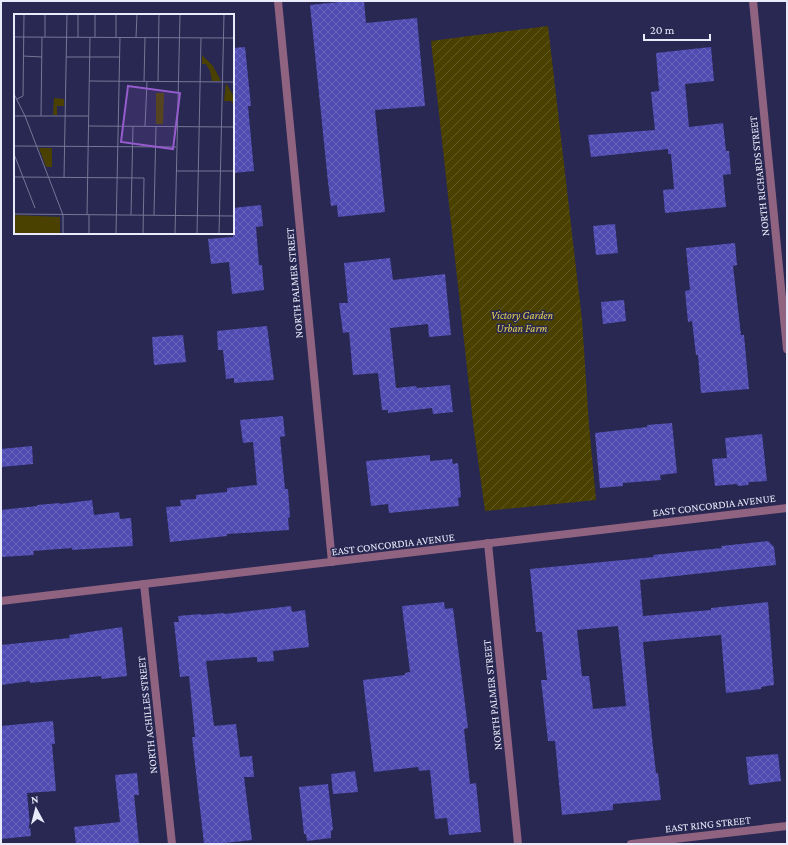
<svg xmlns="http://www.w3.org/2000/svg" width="788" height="845" font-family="'Crimson Pro',serif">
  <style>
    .garden { fill: url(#garden-furrows) }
    .building { fill: url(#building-cross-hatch); fill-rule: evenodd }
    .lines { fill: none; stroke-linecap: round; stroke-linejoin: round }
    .street { stroke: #906380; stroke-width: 8 }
    .labels { text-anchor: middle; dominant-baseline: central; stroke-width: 3; stroke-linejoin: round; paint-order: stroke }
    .street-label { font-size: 11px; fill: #e9ebfb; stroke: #282852 }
    .park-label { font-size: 11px; font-style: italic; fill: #e6d250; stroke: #282852 }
    .inset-road { fill: none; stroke: #757696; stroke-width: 1 }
    .view { fill: #965cce; fill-opacity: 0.15; stroke: #965cce; stroke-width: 2 }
    .inset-edge { fill: none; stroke: #e9ebfb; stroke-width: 2 }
  </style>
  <defs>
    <pattern id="garden-furrows" width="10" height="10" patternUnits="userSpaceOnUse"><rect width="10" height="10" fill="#4a4000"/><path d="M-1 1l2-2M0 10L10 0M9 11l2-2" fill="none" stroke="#645c26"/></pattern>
    <pattern id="building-cross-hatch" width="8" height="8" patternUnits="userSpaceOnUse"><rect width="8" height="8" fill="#4f4bb0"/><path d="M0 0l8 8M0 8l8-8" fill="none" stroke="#6865bc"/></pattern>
  </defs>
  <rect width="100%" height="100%" fill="#282852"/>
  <path class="garden" d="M548,26L582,320L589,425L596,500L485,511L474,431L431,41Z"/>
  <g class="building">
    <path d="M349,1H364L366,23L417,18L425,106L375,110L385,212L338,217L337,205L331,206L328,182L310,5Z"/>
    <path d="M245,47L251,106H248L254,171L233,173V48Z"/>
    <path d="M711,47L714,81L685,84L689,127L723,123L726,151H729L731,174L723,175L726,207L665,213L663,190L674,189L671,154H668V149L591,157L588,135L655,130L651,92L659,91L656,53Z"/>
    <path d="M261,205L263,226L256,227L259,265H262L264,290L232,294L229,262L211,264L208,239L233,237V208Z"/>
    <path d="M615,224L618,253L596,255L593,226Z"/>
    <path d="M735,243L737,265L733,266L741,335H744L749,389L701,393L698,355H696L692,321L688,322L685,291L690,290L686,248Z"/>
    <path d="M390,258L393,280L445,274L451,335L429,337L428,324L390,328L396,388L416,386L417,388L450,385L453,412L433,414L432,408L388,413V410H382L378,373L353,375L349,332L343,333L339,303H348L344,263Z"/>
    <path d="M624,300L626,321L603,324L601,302Z"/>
    <path d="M267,326L274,380L234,383V378L226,379L223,350H218L217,331Z"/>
    <path d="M183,335L186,362L154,365L152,337Z"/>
    <path d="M283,416L285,436L280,437L285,489H288L290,517L288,518L289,530L227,534V536L170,542L166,507L181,506L180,500L196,499V495L227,492V488L257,485L253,442L243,443L240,420Z"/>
    <path d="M672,423L677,473L660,475L661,480L623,483V486L600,488L595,433L647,427V425Z"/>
    <path d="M762,434L767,481L749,482L748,485L739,486L736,484L715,486L712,459L727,458L725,438Z"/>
    <path d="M32,446L33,464L1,467V449Z"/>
    <path d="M430,455V461L452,459L453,464L458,463L461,497L458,498L459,506L389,513L388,504L371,506L366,461Z"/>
    <path d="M92,500L94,515L119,512L120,519L131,518L133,546L72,550V548L33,551L34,555L1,557V510L37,506V505L60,503V504Z"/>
    <path d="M768,541L774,547L776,565L640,580L643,616L711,610V608L768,602L774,685L761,687V689L726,693L721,635L643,642L652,738L656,773H658L661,800L613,804V810L562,815L555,741H548L541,680H547L542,632H536L530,569L654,557L653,555L722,548L721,546ZM618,626L626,706L593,709L589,676H582L577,630Z"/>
    <path d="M444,602L445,609L453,608L468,728L464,729L470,784L476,783L481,832L449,835L447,818L435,819L430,770L419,771L418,767L374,772L363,680L405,675V673L410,672L402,606Z"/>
    <path d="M291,606L292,612L305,610L309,647L273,651L274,661L257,662V657L206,661L214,726L236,724L240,757L252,756L254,777H244L252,840L216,844H204L192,737H195L189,676L180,677L174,622H179L178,616L201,614V615L224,613L225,614Z"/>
    <path d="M122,627L127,676L102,679L101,676L30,683V681L1,685V645L70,638L69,635Z"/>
    <path d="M53,721L55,744H52L56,791L27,793L31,836L1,839V726Z"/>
    <path d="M778,754L781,781L749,785L746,757Z"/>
    <path d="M355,771L358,792L333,794L331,774Z"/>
    <path d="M137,773L139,795H134L139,844H76L74,827L120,822L115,775Z"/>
    <path d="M328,784L333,830L331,831V838L307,841L306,834H304L299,787Z"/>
  </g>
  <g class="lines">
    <g class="street">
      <path d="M278,1L332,562"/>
      <path d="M753,1L787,349"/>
      <path d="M488,543L518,844"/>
      <path d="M144,584L172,844"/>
      <path d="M1,601L787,508"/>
      <path d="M631,844L787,826"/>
    </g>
  </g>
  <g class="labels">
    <g class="street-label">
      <text transform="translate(759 176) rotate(-96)">NORTH RICHARDS STREET</text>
      <text transform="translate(294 283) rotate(-95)">NORTH PALMER STREET</text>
      <text transform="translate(714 505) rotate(-7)">EAST CONCORDIA AVENUE</text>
      <text transform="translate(393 544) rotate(-7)">EAST CONCORDIA AVENUE</text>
      <text transform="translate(492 695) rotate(-96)">NORTH PALMER STREET</text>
      <text transform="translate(147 715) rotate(-96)">NORTH ACHILLES STREET</text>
      <text transform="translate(708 824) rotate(-6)">EAST RING STREET</text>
    </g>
    <g class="park-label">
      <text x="522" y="315">Victory Garden<tspan x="522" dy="13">Urban Farm</tspan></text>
    </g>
  </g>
  <g transform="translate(14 14)">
    <rect width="220" height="220" fill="#282852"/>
    <path d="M40,84L50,85V92H43V101H39Z" fill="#4a4000"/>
    <path d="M188,41L199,52L207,67H198L196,57L192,50H188ZM212,69L220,83V91L217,87H210ZM25,134H38V153H32ZM0,201L46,203V220H0Z" fill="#4a4000"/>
    <path d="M142,79H150L149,110H142Z" fill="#4a4000"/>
    <path class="inset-road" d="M0,23L220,24M31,23V0M64,23V0M81,23V0M102,23V0M122,23L123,0M9,42L28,43M52,43H106M75,67L220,68M130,68L131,23M144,68L145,0M0,80L11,102L49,201V220M3,85L9,82L10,0M0,102H74M27,102L28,23M74,112L220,113M131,112L133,68M0,132L162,133M0,140L21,194M162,157H220M1,163L130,164L129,220M50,164L53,0M0,200L220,202M73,201L76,23M75,201V220M117,201L119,112M140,201L142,112M102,220L106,23M161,220L166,0M183,220L187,24M205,220L210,0"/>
    <path class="view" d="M114,72L166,79L159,135L107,128Z"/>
    <rect width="220" height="220" class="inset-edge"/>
  </g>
  <rect width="788" height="845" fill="none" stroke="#e9ebfb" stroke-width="4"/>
  <g transform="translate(36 809) rotate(353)" stroke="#282852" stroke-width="3" paint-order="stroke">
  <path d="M0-3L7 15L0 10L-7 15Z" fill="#e9ebfb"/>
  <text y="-6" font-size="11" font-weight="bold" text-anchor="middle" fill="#e9ebfb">N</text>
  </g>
  <path d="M644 34v6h66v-6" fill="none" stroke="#e9ebfb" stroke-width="2"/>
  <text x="650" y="34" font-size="12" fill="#e9ebfb" stroke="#282852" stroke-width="3" paint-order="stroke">20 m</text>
</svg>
